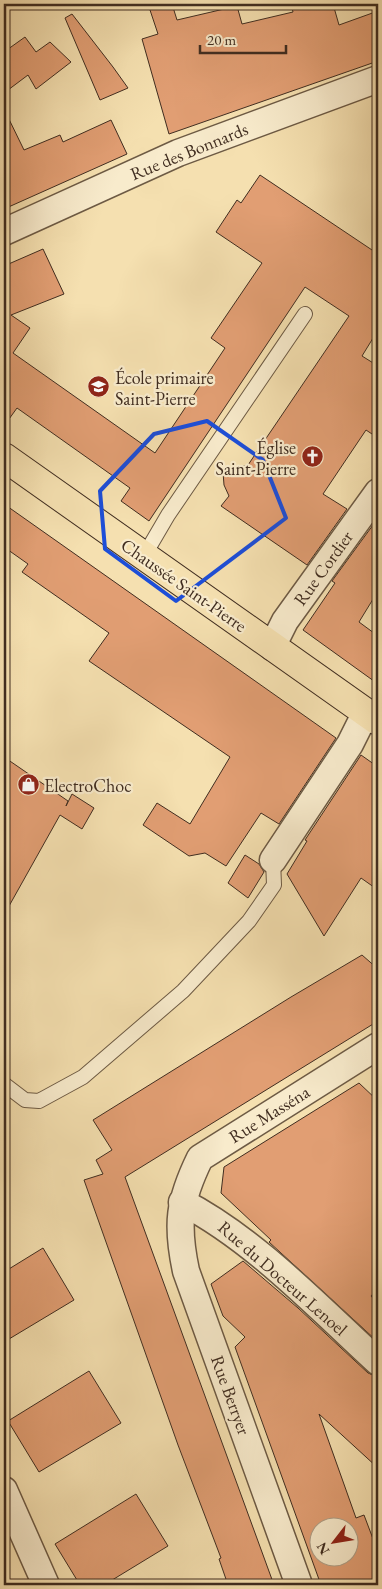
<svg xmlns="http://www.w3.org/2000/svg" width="382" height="1589" font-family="'EB Garamond',serif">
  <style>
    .building { fill: #e19e73; stroke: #402d20; fill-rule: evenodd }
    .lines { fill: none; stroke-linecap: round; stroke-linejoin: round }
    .lane-casing { stroke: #6d5a44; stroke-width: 16 }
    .street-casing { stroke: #6d5a44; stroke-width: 29 }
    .primary-casing { stroke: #402d20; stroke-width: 30 }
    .lane { stroke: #f8ebcc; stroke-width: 14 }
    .street { stroke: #f8ebcc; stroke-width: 26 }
    .primary { stroke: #f5e0b0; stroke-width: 28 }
    .marked { fill: none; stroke: #1d4ed8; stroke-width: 4; stroke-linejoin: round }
    .labels { text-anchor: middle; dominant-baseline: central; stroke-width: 4.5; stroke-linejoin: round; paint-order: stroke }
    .street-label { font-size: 18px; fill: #402d20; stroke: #f8ebcc }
    .poi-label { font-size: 18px; fill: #402d20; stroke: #f8ebcc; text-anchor: start }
  </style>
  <rect width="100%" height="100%" fill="#f5e0b0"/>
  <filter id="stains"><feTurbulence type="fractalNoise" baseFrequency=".004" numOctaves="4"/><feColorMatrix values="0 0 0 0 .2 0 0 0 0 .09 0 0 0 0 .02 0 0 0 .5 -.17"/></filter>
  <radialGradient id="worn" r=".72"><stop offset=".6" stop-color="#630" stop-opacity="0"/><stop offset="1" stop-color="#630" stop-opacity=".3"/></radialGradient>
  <g class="building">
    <path d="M148,4H172L177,20L237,6L242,24L293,12L291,4H333L339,25L378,11V61L169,134L142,39L158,34Z"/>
    <path d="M72,14L113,67L128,88L100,100L65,18Z"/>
    <path d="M25,37L36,52L50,42L71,62L36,89L28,75L4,93V52Z"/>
    <path d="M4,109L24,150L60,135L63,142L111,120L127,154L4,209Z"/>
    <path d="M260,175L378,254V330L362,356L378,366V438L366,430L323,494L347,509L307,565L221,506L229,496L224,485L223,472L248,465L349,316L305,287L149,521L121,501L130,488L17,408L4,426V266L43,249L64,294L11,315L30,328L13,353L155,453L225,348L211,338L262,263L216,232L237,200L241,203Z"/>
    <path d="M4,504L336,738L279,824L261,813L226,866L205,853L189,856L143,825L157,803L190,824L230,757L89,661L109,633L22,572L28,564L4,547Z"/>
    <path d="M373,525L378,529V591L359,622L378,636V684L303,630L335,583L332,581Z"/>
    <path d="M361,755L378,767V890L361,878L324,936L287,874L307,841L305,840Z"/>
    <path d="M4,757L68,801L66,806L72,794L94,808L82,829L60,815L4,915Z"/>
    <path d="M245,855L259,864L264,872L248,898L228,883Z"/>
    <path d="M362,955L378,969V1021L125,1177L274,1585H228L219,1559L221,1558L178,1445L84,1180L103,1174L96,1160L112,1150L93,1120L291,997Z"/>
    <path d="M359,1083L378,1101V1288L371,1296L378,1304V1342L269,1242L271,1240L221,1193L224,1167Z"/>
    <path d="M43,1248L74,1300L4,1342V1272Z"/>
    <path d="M243,1261L298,1308L368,1373L378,1377V1468L319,1414L356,1518L364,1515L378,1552V1585H321L235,1347L245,1337L223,1316L211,1284ZM320,1526H350V1556H320Z"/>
    <path d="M89,1371L121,1423L39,1472L8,1421Z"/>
    <path d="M136,1494L168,1546L104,1585H80L55,1544Z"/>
  </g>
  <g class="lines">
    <defs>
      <g id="lane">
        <path d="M144,556L168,515L305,314"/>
        <path d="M4,1084L25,1100L39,1101L83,1077L183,991L249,921L274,885L273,860"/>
      </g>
      <g id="street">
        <path d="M4,232L178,153L378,79"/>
        <path d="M272,647L285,621L378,492"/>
        <path d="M273,860L350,744L366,712"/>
        <path d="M182,1202C254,1239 318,1307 378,1362"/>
        <path d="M4,1490L46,1585"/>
        <path d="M299,1585L186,1271C176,1224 179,1201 200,1158L378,1046"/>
      </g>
      <path id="primary" d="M4,457L378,721"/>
    </defs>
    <use href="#lane" class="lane-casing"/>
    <use href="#street" class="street-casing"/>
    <use href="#primary" class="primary-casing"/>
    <use href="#lane" class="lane"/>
    <use href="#street" class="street"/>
    <use href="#primary" class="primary"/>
  </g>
  <path class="marked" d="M207,421L263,460L286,518L176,601L105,549L100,491L154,434Z"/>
  <defs>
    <symbol id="school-disc" viewBox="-11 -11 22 22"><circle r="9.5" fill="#8f2418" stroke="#f8ebcc"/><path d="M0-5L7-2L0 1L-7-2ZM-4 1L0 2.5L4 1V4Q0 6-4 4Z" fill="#fff"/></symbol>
    <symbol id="church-disc" viewBox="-11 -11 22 22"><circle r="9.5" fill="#8f2418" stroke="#f8ebcc"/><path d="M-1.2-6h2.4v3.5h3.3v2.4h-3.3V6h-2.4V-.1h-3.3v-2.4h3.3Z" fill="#fff"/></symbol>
    <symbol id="shop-disc" viewBox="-11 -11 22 22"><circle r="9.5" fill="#8f2418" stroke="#f8ebcc"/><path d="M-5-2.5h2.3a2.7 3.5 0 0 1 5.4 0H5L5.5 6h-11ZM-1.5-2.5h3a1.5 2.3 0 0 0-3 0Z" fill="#fff"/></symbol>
  </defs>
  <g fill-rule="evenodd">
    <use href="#school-disc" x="86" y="374" width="25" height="25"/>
    <use href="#church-disc" x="300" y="444" width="25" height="25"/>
    <use href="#shop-disc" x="16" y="772" width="25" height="25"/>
  </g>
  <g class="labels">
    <g class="street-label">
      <text transform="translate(189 151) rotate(-22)">Rue des Bonnards</text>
      <text transform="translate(323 568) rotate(-54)">Rue Cordier</text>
      <text transform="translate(184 585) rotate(35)">Chaussée Saint-Pierre</text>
      <text transform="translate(269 1114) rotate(-32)">Rue Masséna</text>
      <text transform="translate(283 1278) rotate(41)">Rue du Docteur Lenoel</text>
      <text transform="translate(231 1395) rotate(70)">Rue Berryer</text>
    </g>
    <g class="poi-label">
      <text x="115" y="377">École primaire<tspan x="115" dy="21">Saint-Pierre</tspan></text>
      <text x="296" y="447" text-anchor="end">Église<tspan x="296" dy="21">Saint-Pierre</tspan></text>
      <text x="44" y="785">ElectroChoc</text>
    </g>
  </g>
  <rect width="382" height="1589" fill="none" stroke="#f5e0b0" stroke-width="20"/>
  <rect x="5" y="5" width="372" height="1579" fill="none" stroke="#402d20" stroke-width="2.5"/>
  <rect x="10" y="10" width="362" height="1569" fill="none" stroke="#402d20"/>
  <g transform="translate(334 1542) rotate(239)"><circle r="24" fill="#f8ebcc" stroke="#ae9f87"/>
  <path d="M0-4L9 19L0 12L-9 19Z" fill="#8f2418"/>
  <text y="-8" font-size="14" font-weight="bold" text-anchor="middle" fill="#402d20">N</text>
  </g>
  <path d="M200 45v8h86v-8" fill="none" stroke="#402d20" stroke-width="2.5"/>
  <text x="207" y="45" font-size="15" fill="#402d20" stroke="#f8ebcc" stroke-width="4" paint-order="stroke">20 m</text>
  <rect width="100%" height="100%" filter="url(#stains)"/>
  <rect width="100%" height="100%" fill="url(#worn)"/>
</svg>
